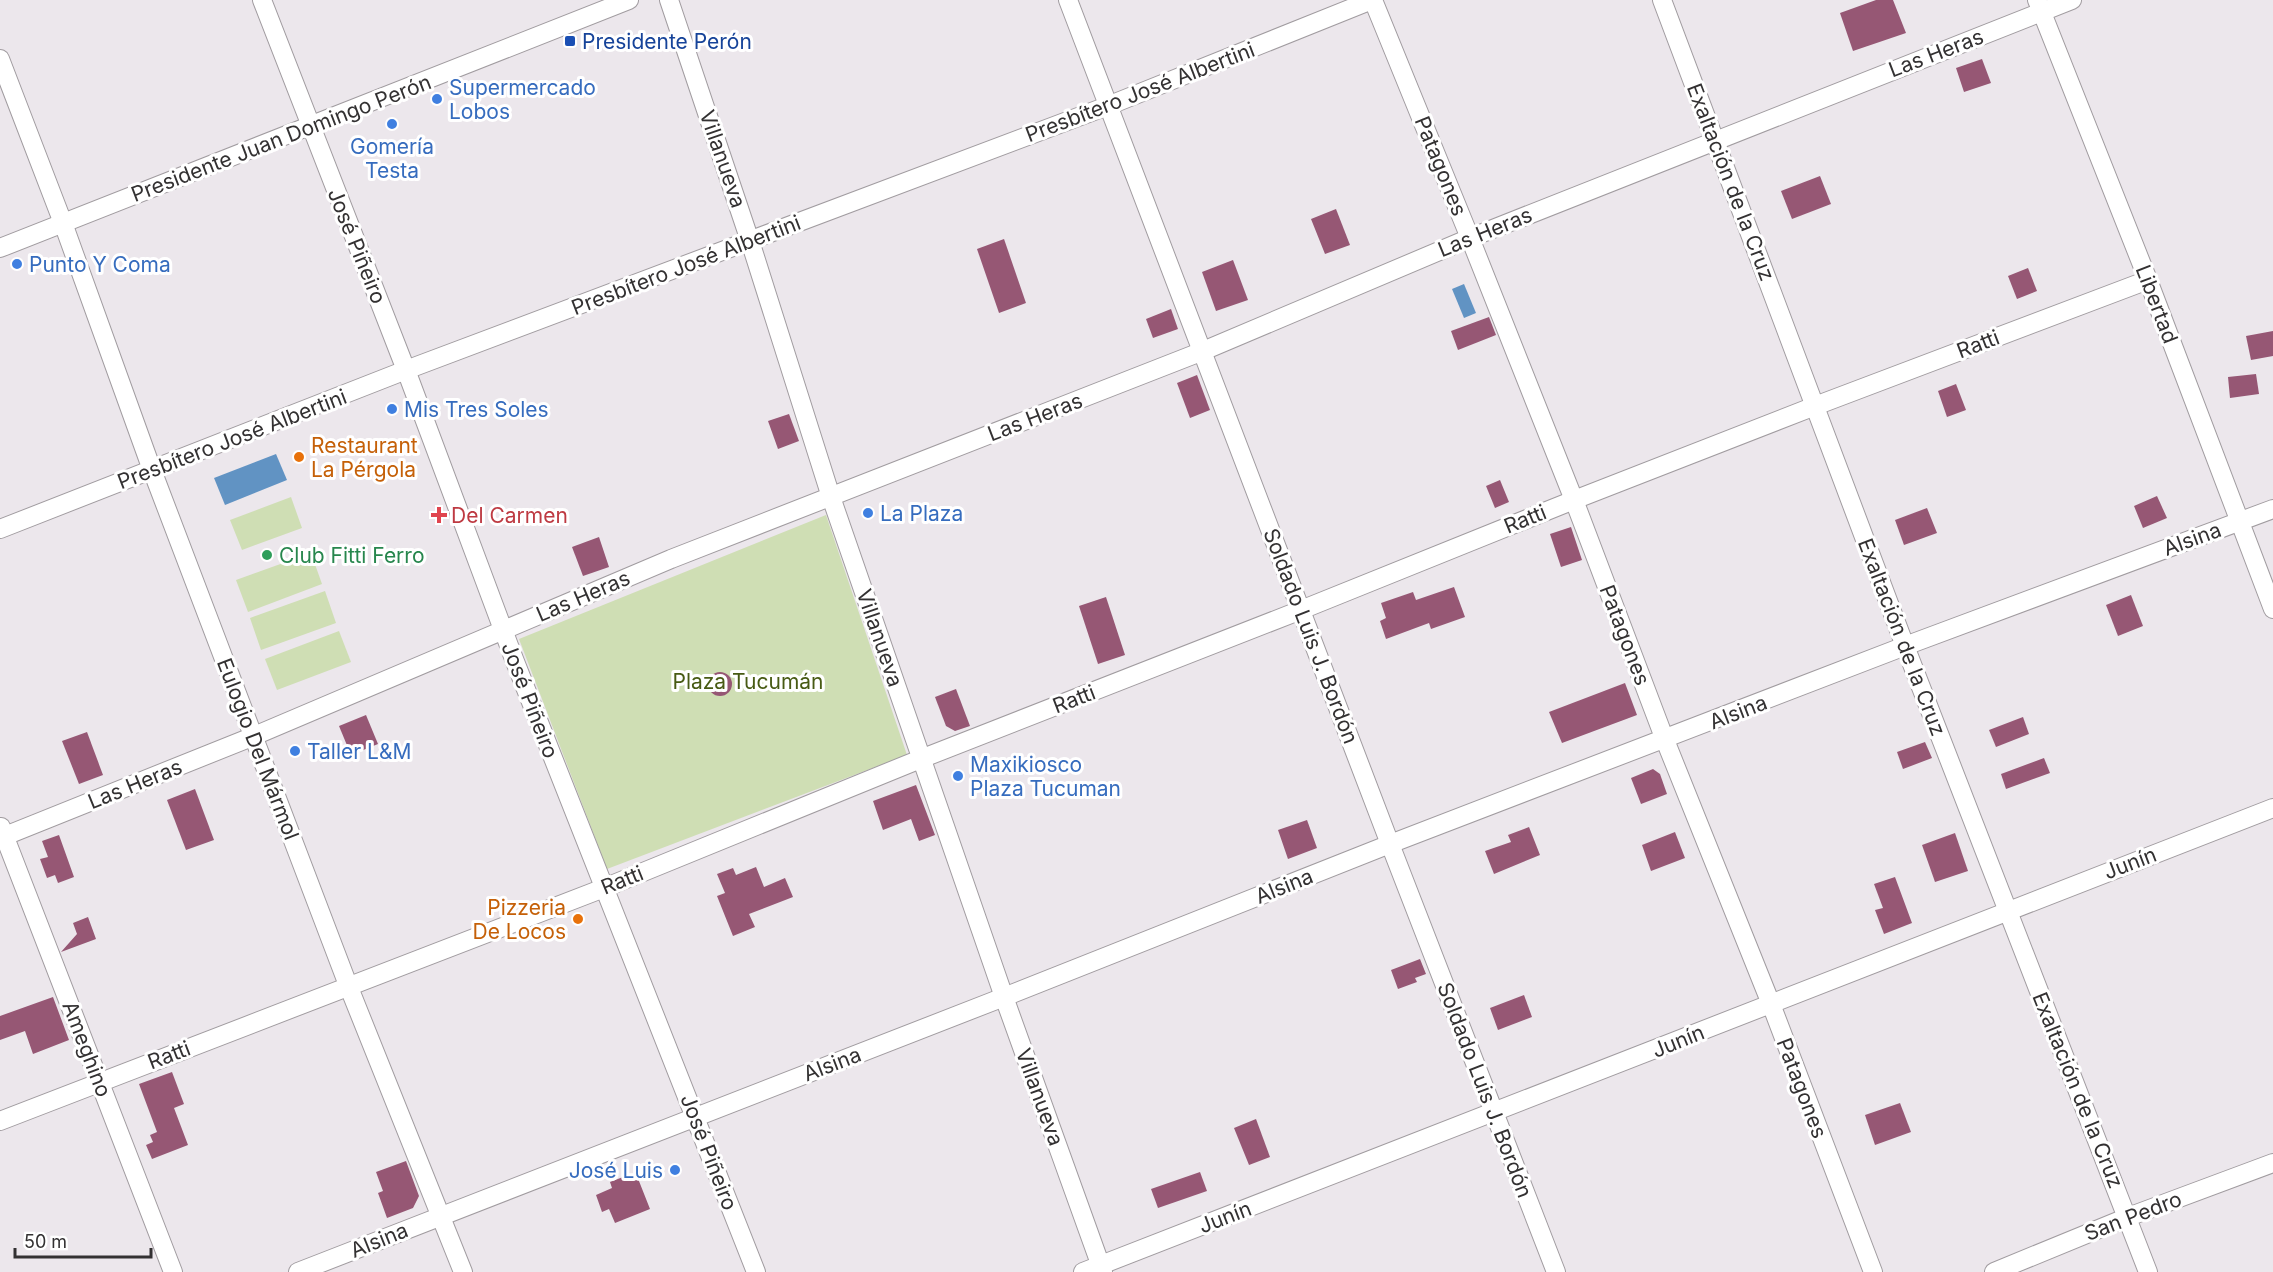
<svg xmlns="http://www.w3.org/2000/svg" width="2273" height="1272" font-family="Inter,sans-serif">
  <style>
    .green { fill: #cfdeb4 }
    .water { fill: #6193c3 }
    .building { fill: #965774 }
    .lines { fill: none; stroke-linecap: round; stroke-linejoin: round }
    .street-casing { stroke: #a19ca0; stroke-width: 20 }
    .street { stroke: #fff; stroke-width: 18 }
    .transit-dot { fill: #1a4fb4; stroke: #fff; stroke-width: 2 }
    .shop-dot { fill: #3f7fe0; stroke: #fff; stroke-width: 2 }
    .food-dot { fill: #e8710a; stroke: #fff; stroke-width: 2 }
    .health-dot { fill: #e0444e; stroke: #fff; stroke-width: 2 }
    .leisure-dot { fill: #2e9e5b; stroke: #fff; stroke-width: 2 }
    .labels { text-anchor: middle; dominant-baseline: central; stroke-width: 6; stroke-linejoin: round; paint-order: stroke }
    .transit-label { font-size: 21px; fill: #164399; stroke: #fff; text-anchor: start }
    .street-label { font-size: 21px; fill: #333132; stroke: #fff }
    .shop-label { font-size: 21px; fill: #366cbe; stroke: #fff; text-anchor: start }
    .food-label { font-size: 21px; fill: #c56008; stroke: #fff; text-anchor: start }
    .health-label { font-size: 21px; fill: #be3a42; stroke: #fff; text-anchor: start }
    .leisure-label { font-size: 21px; fill: #27864d; stroke: #fff; text-anchor: start }
    .park-label { font-size: 21px; fill: #485b14; stroke: #fff }
  </style>
  <rect width="100%" height="100%" fill="#ece7ec"/>
  <g class="green">
    <path d="M291,497L302,528L242,550L230,520Z"/>
    <path d="M826,515L907,755L607,869L519,639Z"/>
    <path d="M311,553L322,584L248,612L236,580Z"/>
    <path d="M325,591L336,623L261,650L250,618Z"/>
    <path d="M339,631L351,662L277,690L265,659Z"/>
  </g>
  <g class="water">
    <path d="M1464,284L1476,313L1464,318L1452,289Z"/>
    <path d="M276,454L287,480L225,505L214,478Z"/>
  </g>
  <g class="building">
    <path d="M1876,0H1893L1906,33L1853,51L1840,13Z"/>
    <path d="M1982,59L1991,83L1964,92L1956,68Z"/>
    <path d="M1820,176L1831,204L1792,219L1781,191Z"/>
    <path d="M1336,209L1350,245L1325,254L1311,219Z"/>
    <path d="M1004,239L1026,303L999,313L977,249Z"/>
    <path d="M1233,260L1248,300L1216,311L1202,272Z"/>
    <path d="M2028,268L2037,291L2017,299L2008,276Z"/>
    <path d="M1171,309L1178,329L1153,338L1146,319Z"/>
    <path d="M1489,317L1496,335L1458,350L1451,331Z"/>
    <path d="M2273,331V356L2251,360L2246,336Z"/>
    <path d="M2256,374L2259,394L2230,398L2228,377Z"/>
    <path d="M1197,375L1210,410L1190,418L1177,383Z"/>
    <path d="M1956,384L1966,410L1947,417L1938,391Z"/>
    <path d="M789,414L799,441L778,449L768,421Z"/>
    <path d="M1500,480L1509,502L1495,508L1486,486Z"/>
    <path d="M2157,496L2167,518L2143,528L2134,506Z"/>
    <path d="M1927,508L1937,533L1904,545L1895,520Z"/>
    <path d="M1571,527L1582,560L1561,567L1550,534Z"/>
    <path d="M599,537L609,567L583,576L572,547Z"/>
    <path d="M1454,587L1465,617L1431,629L1429,623L1386,639L1380,621L1386,618L1381,603L1413,592L1416,600Z"/>
    <path d="M2131,595L2143,626L2118,636L2106,605Z"/>
    <path d="M1106,597L1125,655L1098,664L1079,606Z"/>
    <circle cx="720" cy="684" r="12"/>
    <path d="M1625,683L1637,715L1562,743L1549,712Z"/>
    <path d="M956,689L970,726L955,731L946,726L935,697Z"/>
    <path d="M366,715L378,744L351,755L339,726Z"/>
    <path d="M2023,717L2029,734L1996,747L1989,730Z"/>
    <path d="M87,732L103,775L79,784L62,741Z"/>
    <path d="M1925,742L1932,758L1903,769L1897,752Z"/>
    <path d="M2044,758L2050,773L2006,789L2001,774Z"/>
    <path d="M1653,769L1660,774L1667,794L1641,804L1631,778Z"/>
    <path d="M916,785L935,835L919,841L911,819L883,830L873,801Z"/>
    <path d="M195,789L214,840L186,850L167,800Z"/>
    <path d="M1307,820L1317,848L1288,859L1278,830Z"/>
    <path d="M1529,827L1540,855L1494,874L1485,851L1511,842L1508,835Z"/>
    <path d="M1675,832L1685,858L1651,871L1642,845Z"/>
    <path d="M1955,833L1968,871L1935,882L1922,845Z"/>
    <path d="M59,835L74,877L58,883L55,875L47,878L40,859L48,857L42,841Z"/>
    <path d="M756,867L764,887L785,878L793,897L749,914L755,927L733,936L717,896L725,893L717,874L733,868L736,875Z"/>
    <path d="M1895,877L1912,923L1884,934L1875,910L1883,908L1874,884Z"/>
    <path d="M88,917L96,939L61,952L77,934L73,923Z"/>
    <path d="M1420,959L1426,974L1415,978L1417,982L1398,989L1391,970Z"/>
    <path d="M1524,995L1532,1017L1498,1030L1490,1008Z"/>
    <path d="M53,997L69,1040L33,1054L25,1031L0,1040V1016Z"/>
    <path d="M172,1072L184,1104L174,1108L188,1145L152,1159L146,1145L153,1142L150,1135L157,1132L139,1084Z"/>
    <path d="M1900,1103L1911,1132L1875,1145L1865,1115Z"/>
    <path d="M1256,1119L1270,1157L1249,1165L1234,1128Z"/>
    <path d="M406,1161L419,1196L413,1208L387,1218L378,1193L383,1191L376,1172Z"/>
    <path d="M1200,1172L1207,1191L1158,1208L1151,1189Z"/>
    <path d="M637,1176L650,1209L615,1223L609,1209L602,1212L596,1195L612,1188L610,1182L623,1177L625,1181Z"/>
  </g>
  <g class="lines">
    <defs>
      <g id="street">
        <path d="M262,0L406,370L514,659L756,1272"/>
        <path d="M669,0L750,241L831,497L1004,997L1103,1272"/>
        <path d="M1068,0L1390,844L1556,1272"/>
        <path d="M1373,0L1470,238L1574,500L1665,740L1771,1004L1873,1272"/>
        <path d="M1662,0L1905,646L2148,1272"/>
        <path d="M2037,0L2148,280L2273,609"/>
        <path d="M0,59L63,223L152,470L348,985L463,1272"/>
        <path d="M0,248L629,0"/>
        <path d="M0,529L406,370L1110,105L1372,0"/>
        <path d="M1,827L173,1272"/>
        <path d="M0,838L254,736L671,559L1203,351L1470,238L2072,0"/>
        <path d="M0,1121L604,888L923,758L1301,610L1574,500L1815,406L2148,280"/>
        <path d="M298,1272L1004,997L1390,844L1905,646L2273,509"/>
        <path d="M1083,1272C1481,1120 1876,961 2273,808"/>
        <path d="M1994,1272L2128,1217L2273,1163"/>
      </g>
    </defs>
    <use href="#street" class="street-casing"/>
    <use href="#street" class="street"/>
  </g>
  <rect class="transit-dot" x="564" y="35" width="12" height="12" rx="3"/>
  <g class="shop-dot">
    <circle cx="437" cy="99" r="6"/>
    <circle cx="392" cy="124" r="6"/>
    <circle cx="17" cy="264" r="6"/>
    <circle cx="392" cy="409" r="6"/>
    <circle cx="868" cy="513" r="6"/>
    <circle cx="295" cy="751" r="6"/>
    <circle cx="958" cy="776" r="6"/>
    <circle cx="675" cy="1170" r="6"/>
  </g>
  <g class="food-dot">
    <circle cx="299" cy="457" r="6"/>
    <circle cx="578" cy="919" r="6"/>
  </g>
  <path class="health-dot" d="M436 506h6v6h6v6h-6v6h-6v-6h-6v-6h6z"/>
  <circle class="leisure-dot" cx="267" cy="555" r="6"/>
  <g class="labels">
    <g class="transit-label">
      <text x="582" y="41">Presidente Perón</text>
    </g>
    <g class="street-label">
      <text transform="translate(1936 53) rotate(-21)">Las Heras</text>
      <text transform="translate(1140 92) rotate(-21)">Presbítero José Albertini</text>
      <text transform="translate(281 138) rotate(-21)">Presidente Juan Domingo Perón</text>
      <text transform="translate(723 159) rotate(71)">Villanueva</text>
      <text transform="translate(1441 166) rotate(68)">Patagones</text>
      <text transform="translate(1731 182) rotate(69)">Exaltación de la Cruz</text>
      <text transform="translate(1485 232) rotate(-22)">Las Heras</text>
      <text transform="translate(357 246) rotate(68)">José Piñeiro</text>
      <text transform="translate(686 265) rotate(-21)">Presbítero José Albertini</text>
      <text transform="translate(2157 304) rotate(69)">Libertad</text>
      <text transform="translate(1978 344) rotate(-21)">Ratti</text>
      <text transform="translate(1035 417) rotate(-21)">Las Heras</text>
      <text transform="translate(232 439) rotate(-21)">Presbítero José Albertini</text>
      <text transform="translate(1525 519) rotate(-22)">Ratti</text>
      <text transform="translate(2192 539) rotate(-20)">Alsina</text>
      <text transform="translate(583 596) rotate(-23)">Las Heras</text>
      <text transform="translate(1625 635) rotate(69)">Patagones</text>
      <text transform="translate(1311 636) rotate(69)">Soldado Luis J. Bordón</text>
      <text transform="translate(1902 637) rotate(69)">Exaltación de la Cruz</text>
      <text transform="translate(880 638) rotate(71)">Villanueva</text>
      <text transform="translate(1074 699) rotate(-21)">Ratti</text>
      <text transform="translate(530 700) rotate(69)">José Piñeiro</text>
      <text transform="translate(1738 712) rotate(-21)">Alsina</text>
      <text transform="translate(258 749) rotate(69)">Eulogio Del Mármol</text>
      <text transform="translate(135 784) rotate(-22)">Las Heras</text>
      <text transform="translate(2130 863) rotate(-21)">Junín</text>
      <text transform="translate(622 880) rotate(-22)">Ratti</text>
      <text transform="translate(1284 886) rotate(-22)">Alsina</text>
      <text transform="translate(1678 1041) rotate(-22)">Junín</text>
      <text transform="translate(87 1049) rotate(69)">Ameghino</text>
      <text transform="translate(169 1055) rotate(-21)">Ratti</text>
      <text transform="translate(832 1064) rotate(-21)">Alsina</text>
      <text transform="translate(1802 1088) rotate(69)">Patagones</text>
      <text transform="translate(1485 1090) rotate(69)">Soldado Luis J. Bordón</text>
      <text transform="translate(2078 1090) rotate(68)">Exaltación de la Cruz</text>
      <text transform="translate(1040 1097) rotate(70)">Villanueva</text>
      <text transform="translate(709 1152) rotate(69)">José Piñeiro</text>
      <text transform="translate(2133 1216) rotate(-21)">San Pedro</text>
      <text transform="translate(1225 1217) rotate(-21)">Junín</text>
      <text transform="translate(379 1240) rotate(-22)">Alsina</text>
    </g>
    <g class="shop-label">
      <text x="449" y="87">Supermercado<tspan x="449" dy="24">Lobos</tspan></text>
      <text x="392" y="146" text-anchor="middle">Gomería<tspan x="392" dy="24">Testa</tspan></text>
      <text x="29" y="264">Punto Y Coma</text>
      <text x="404" y="409">Mis Tres Soles</text>
      <text x="880" y="513">La Plaza</text>
      <text x="307" y="751">Taller L&amp;M</text>
      <text x="970" y="764">Maxikiosco<tspan x="970" dy="24">Plaza Tucuman</tspan></text>
      <text x="663" y="1170" text-anchor="end">José Luis</text>
    </g>
    <g class="food-label">
      <text x="311" y="445">Restaurant<tspan x="311" dy="24">La Pérgola</tspan></text>
      <text x="566" y="907" text-anchor="end">Pizzeria<tspan x="566" dy="24">De Locos</tspan></text>
    </g>
    <g class="health-label">
      <text x="451" y="515">Del Carmen</text>
    </g>
    <g class="leisure-label">
      <text x="279" y="555">Club Fitti Ferro</text>
    </g>
    <g class="park-label">
      <text x="748" y="681">Plaza Tucumán</text>
    </g>
  </g>
  <path d="M15 1248v9h136v-9" fill="none" stroke="#333132" stroke-width="3"/>
  <text x="24" y="1248" font-size="18" fill="#333132" stroke="#ffffff" stroke-width="4.5" paint-order="stroke">50 m</text>
</svg>
